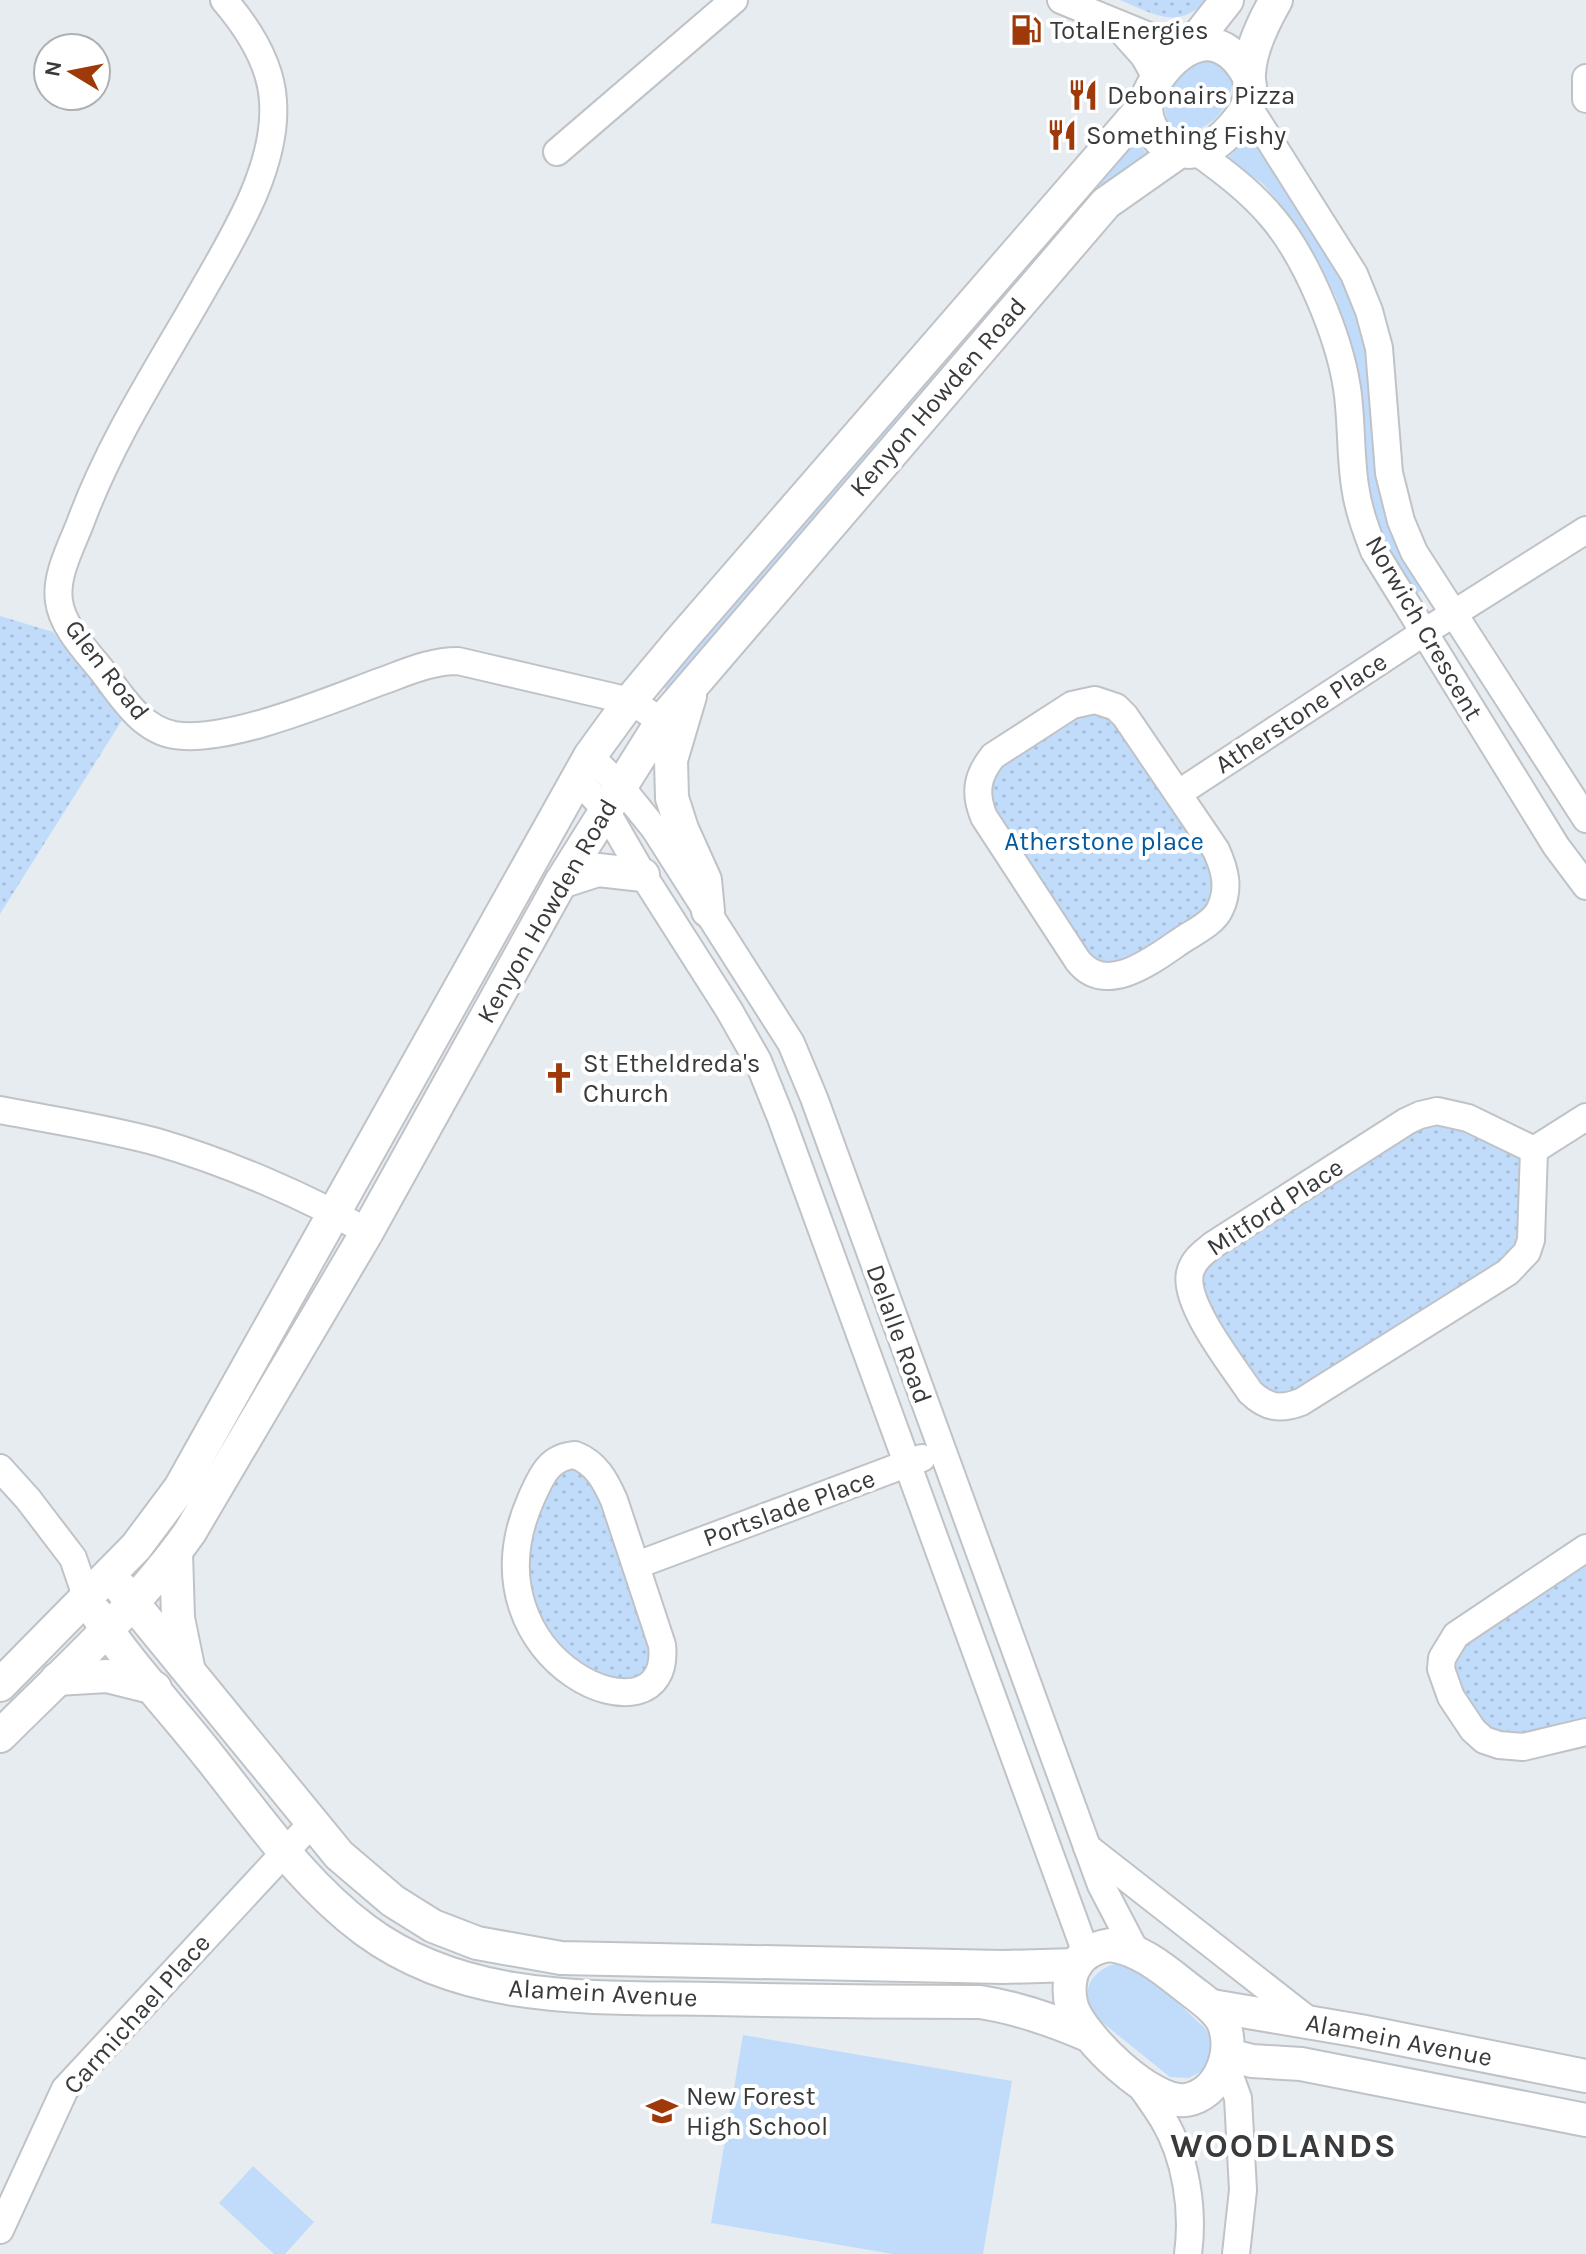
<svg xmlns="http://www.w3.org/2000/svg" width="1586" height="2254" font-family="Karla,sans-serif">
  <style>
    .grass { fill: #c1dcfa }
    .park { fill: url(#park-dots) }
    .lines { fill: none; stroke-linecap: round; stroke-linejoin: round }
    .minor-casing { stroke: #bfc3c8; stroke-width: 30 }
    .tertiary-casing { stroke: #bfc3c8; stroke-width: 36 }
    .minor { stroke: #fff; stroke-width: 26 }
    .tertiary { stroke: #fff; stroke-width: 32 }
    .labels { text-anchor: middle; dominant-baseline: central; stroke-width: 8; stroke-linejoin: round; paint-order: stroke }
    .poi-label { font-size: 26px; fill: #383a3c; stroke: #fff; text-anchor: start }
    .street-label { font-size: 26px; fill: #383a3c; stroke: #fff }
    .park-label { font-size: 26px; fill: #04599d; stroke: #fff }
    .district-label { font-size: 34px; font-weight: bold; letter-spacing: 2px; fill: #383a3c; stroke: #fff }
  </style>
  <defs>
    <pattern id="park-dots" width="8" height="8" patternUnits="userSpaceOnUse" patternTransform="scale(2)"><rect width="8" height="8" fill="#c1dcfa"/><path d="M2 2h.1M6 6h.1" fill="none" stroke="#a7bed7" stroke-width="1.8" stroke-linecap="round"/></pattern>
  </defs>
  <rect width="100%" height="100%" fill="#e7ecf1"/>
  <g class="grass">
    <path d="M1209,59L1218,61L1233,80C1225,147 1143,146 1171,89C1179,73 1192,63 1209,59Z"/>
    <path d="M1249,135L1253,137C1298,207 1354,275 1367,360L1379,487L1397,540L1421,586V591L1416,594L1411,593L1384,548L1371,511L1362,456L1356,367L1336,297L1317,260L1283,207L1262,183L1226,160Z"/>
    <path d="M1134,140L1149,155L671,691L666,690L662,683Z"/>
    <path d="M1118,1963C1143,1965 1184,2010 1204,2027C1215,2042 1211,2052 1205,2069L1189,2078L1170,2077L1098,2019C1078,1995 1088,1971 1118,1963Z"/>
    <path d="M743,2035L1012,2081L983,2254H893L711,2223Z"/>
    <path d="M253,2166L314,2222L285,2254H274L219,2203Z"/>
  </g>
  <g class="park">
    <path d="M1120,0H1207C1177,31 1154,14 1120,0Z"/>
    <path d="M0,616L53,632L124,717L0,914Z"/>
    <path d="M1109,711L1219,877L1217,903L1126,967L1090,961L989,805L986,793L994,772L1079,715Z"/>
    <path d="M1440,1119L1506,1144L1524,1161L1521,1248L1286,1398L1258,1387L1201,1297L1203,1275L1210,1262L1421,1124Z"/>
    <path d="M574,1467L592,1473L657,1655L643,1681L594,1676L556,1646L533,1609L528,1537L550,1482L566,1468Z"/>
    <path d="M1586,1561V1721C1534,1734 1492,1758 1464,1696C1456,1678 1452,1668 1459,1649Z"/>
  </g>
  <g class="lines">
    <defs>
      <g id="minor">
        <path d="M224,0C248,28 271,63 273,101C278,170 228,245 196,302C155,373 110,443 81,521C72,545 55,575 59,601C62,627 88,653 103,672C122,697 141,729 174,735C227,744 330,700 382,681C407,672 431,661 458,661L630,701L662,721L674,737"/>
        <path d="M1061,0L1183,50"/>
        <path d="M1118,27L1144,56L1157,79"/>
        <path d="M1586,78V99"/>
        <path d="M1248,106L1354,274L1369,311L1379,348L1389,473L1401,521L1414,552L1586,819"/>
        <path d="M557,152L734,0"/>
        <path d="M1197,152C1223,171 1250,191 1271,216C1306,256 1339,336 1347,388C1352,421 1350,454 1355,486C1358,509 1366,530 1374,551L1556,846L1586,886"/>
        <path d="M1095,700L1116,707L1125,716L1216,850C1225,870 1230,888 1220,909C1214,923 1194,932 1182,940C1154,959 1107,997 1078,961L984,817C974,793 977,776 993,756L1072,705Z"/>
        <path d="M590,756L620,786L654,828L791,1043L814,1098L1101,1885L1136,1952"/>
        <path d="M577,779L605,809L643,875L729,1010L758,1061L781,1118L1086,1953"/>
        <path d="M1179,793L1423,633L1586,530"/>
        <path d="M0,1110C52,1120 106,1128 157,1142C225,1162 307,1196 367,1232"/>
        <path d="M1437,1111L1468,1118L1534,1150L1531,1240L1527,1252L1508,1272L1301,1402C1280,1410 1267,1408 1250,1392C1233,1366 1183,1304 1190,1273C1193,1260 1203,1253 1213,1245L1407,1121L1420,1115Z"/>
        <path d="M1534,1150L1586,1117"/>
        <path d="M575,1455C596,1463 605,1480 614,1500L662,1645C674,1753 458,1664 531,1499C541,1477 548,1457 575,1455Z"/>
        <path d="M0,1468L28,1499L73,1558L87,1599"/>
        <path d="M1586,1548L1456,1635L1442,1658L1441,1669L1451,1697L1473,1730L1484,1740L1499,1745L1523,1747L1586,1732"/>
        <path d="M637,1565L922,1458"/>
        <path d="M1087,1847L1312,2023"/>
        <path d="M1225,2063L1238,2098L1243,2190L1236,2254"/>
        <path d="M1138,2082C1146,2094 1155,2106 1163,2119C1186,2157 1194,2210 1188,2254"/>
        <path d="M0,2230L65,2089L312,1823"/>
      </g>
      <g id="tertiary">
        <path d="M1190,47L1227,0"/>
        <path d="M1248,75C1219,23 1177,44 1152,87C1133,119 1164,162 1202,150C1213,147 1223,138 1231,129C1240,119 1250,107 1250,92C1251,86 1248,80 1249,74C1250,50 1264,21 1276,0"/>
        <path d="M690,696L671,760L672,798L682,829L705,880L708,911"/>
        <path d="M561,882L598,870L643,875"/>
        <path d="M176,1552L178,1618L188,1667"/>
        <path d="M119,1586L339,1855L393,1901L433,1926L477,1943L561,1958L1003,1967L1076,1965"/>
        <path d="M96,1613C129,1665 174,1711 212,1760C259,1819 303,1884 365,1930C466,2005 595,1997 714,1999C802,2001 891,2002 980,2002C1019,2008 1053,2020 1090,2036"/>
        <path d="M57,1679L107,1676L155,1688"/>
        <path d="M0,1685L136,1547L180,1488L590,756L630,701L680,641L1145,105"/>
        <path d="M0,1736C65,1671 137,1607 190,1532L367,1232L561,882L662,721L1106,203L1180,151"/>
        <path d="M1110,1945C1144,1949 1172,1977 1198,1996C1208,2004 1218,2011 1223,2022C1236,2051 1220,2094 1186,2100C1152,2105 1083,2038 1072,2007C1070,2000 1069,1991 1070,1983C1072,1960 1089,1948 1110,1945Z"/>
        <path d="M1212,2006L1360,2031L1586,2076"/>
        <path d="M1228,2055L1252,2061L1301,2064L1586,2120"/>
      </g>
    </defs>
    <use href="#minor" class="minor-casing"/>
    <use href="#tertiary" class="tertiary-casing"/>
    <use href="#minor" class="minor"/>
    <use href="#tertiary" class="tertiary"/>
  </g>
  <defs>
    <symbol id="fuel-bare" viewBox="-9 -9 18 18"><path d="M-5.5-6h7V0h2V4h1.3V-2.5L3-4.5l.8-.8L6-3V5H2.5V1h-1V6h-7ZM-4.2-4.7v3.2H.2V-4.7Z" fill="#9e3909" stroke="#fff" stroke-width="2.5" paint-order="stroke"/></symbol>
    <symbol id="restaurant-bare" viewBox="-9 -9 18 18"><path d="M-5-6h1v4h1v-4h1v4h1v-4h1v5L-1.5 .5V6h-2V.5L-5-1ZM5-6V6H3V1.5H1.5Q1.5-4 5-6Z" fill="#9e3909" stroke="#fff" stroke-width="2.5" paint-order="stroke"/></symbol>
    <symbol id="church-bare" viewBox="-9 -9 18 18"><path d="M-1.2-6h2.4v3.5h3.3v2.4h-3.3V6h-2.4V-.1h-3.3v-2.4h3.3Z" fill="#9e3909" stroke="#fff" stroke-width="2.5" paint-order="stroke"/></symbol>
    <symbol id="school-bare" viewBox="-9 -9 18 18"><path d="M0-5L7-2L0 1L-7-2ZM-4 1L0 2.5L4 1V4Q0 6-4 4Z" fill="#9e3909" stroke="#fff" stroke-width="2.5" paint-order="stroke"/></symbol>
  </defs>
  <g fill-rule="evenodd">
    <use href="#fuel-bare" x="1004" y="8" width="44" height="44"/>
    <use href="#restaurant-bare" x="1061" y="73" width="44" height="44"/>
    <use href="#restaurant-bare" x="1040" y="113" width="44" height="44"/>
    <use href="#church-bare" x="537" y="1056" width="44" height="44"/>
    <use href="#school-bare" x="640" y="2089" width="44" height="44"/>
  </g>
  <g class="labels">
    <g class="poi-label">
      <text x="1050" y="30">TotalEnergies</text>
      <text x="1107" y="95">Debonairs Pizza</text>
      <text x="1086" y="135">Something Fishy</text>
      <text x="583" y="1063">St Etheldreda's<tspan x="583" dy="30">Church</tspan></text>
      <text x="686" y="2096">New Forest<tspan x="686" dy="30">High School</tspan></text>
    </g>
    <g class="street-label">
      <text transform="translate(938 397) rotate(-49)">Kenyon Howden Road</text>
      <text transform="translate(1424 628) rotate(60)">Norwich Crescent</text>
      <text transform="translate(107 670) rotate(52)">Glen Road</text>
      <text transform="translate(1301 713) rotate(-33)">Atherstone Place</text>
      <text transform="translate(547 911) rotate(-60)">Kenyon Howden Road</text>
      <text transform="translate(1275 1207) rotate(-33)">Mitford Place</text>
      <text transform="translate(899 1334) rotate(70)">Delalle Road</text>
      <text transform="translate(789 1508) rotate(-20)">Portslade Place</text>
      <text transform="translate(603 1993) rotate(3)">Alamein Avenue</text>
      <text transform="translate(137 2014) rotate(-48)">Carmichael Place</text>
      <text transform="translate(1399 2040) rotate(11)">Alamein Avenue</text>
    </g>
    <g class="park-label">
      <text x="1104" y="841">Atherstone place</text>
    </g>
    <g class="district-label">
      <text x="1284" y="2146">WOODLANDS</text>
    </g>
  </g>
  <g transform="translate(72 72) rotate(280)"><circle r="38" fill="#ffffff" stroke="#afb0b1" stroke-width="2"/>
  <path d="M0-6L14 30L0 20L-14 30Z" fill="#9e3909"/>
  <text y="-12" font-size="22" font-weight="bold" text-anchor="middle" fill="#383a3c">N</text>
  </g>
</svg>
